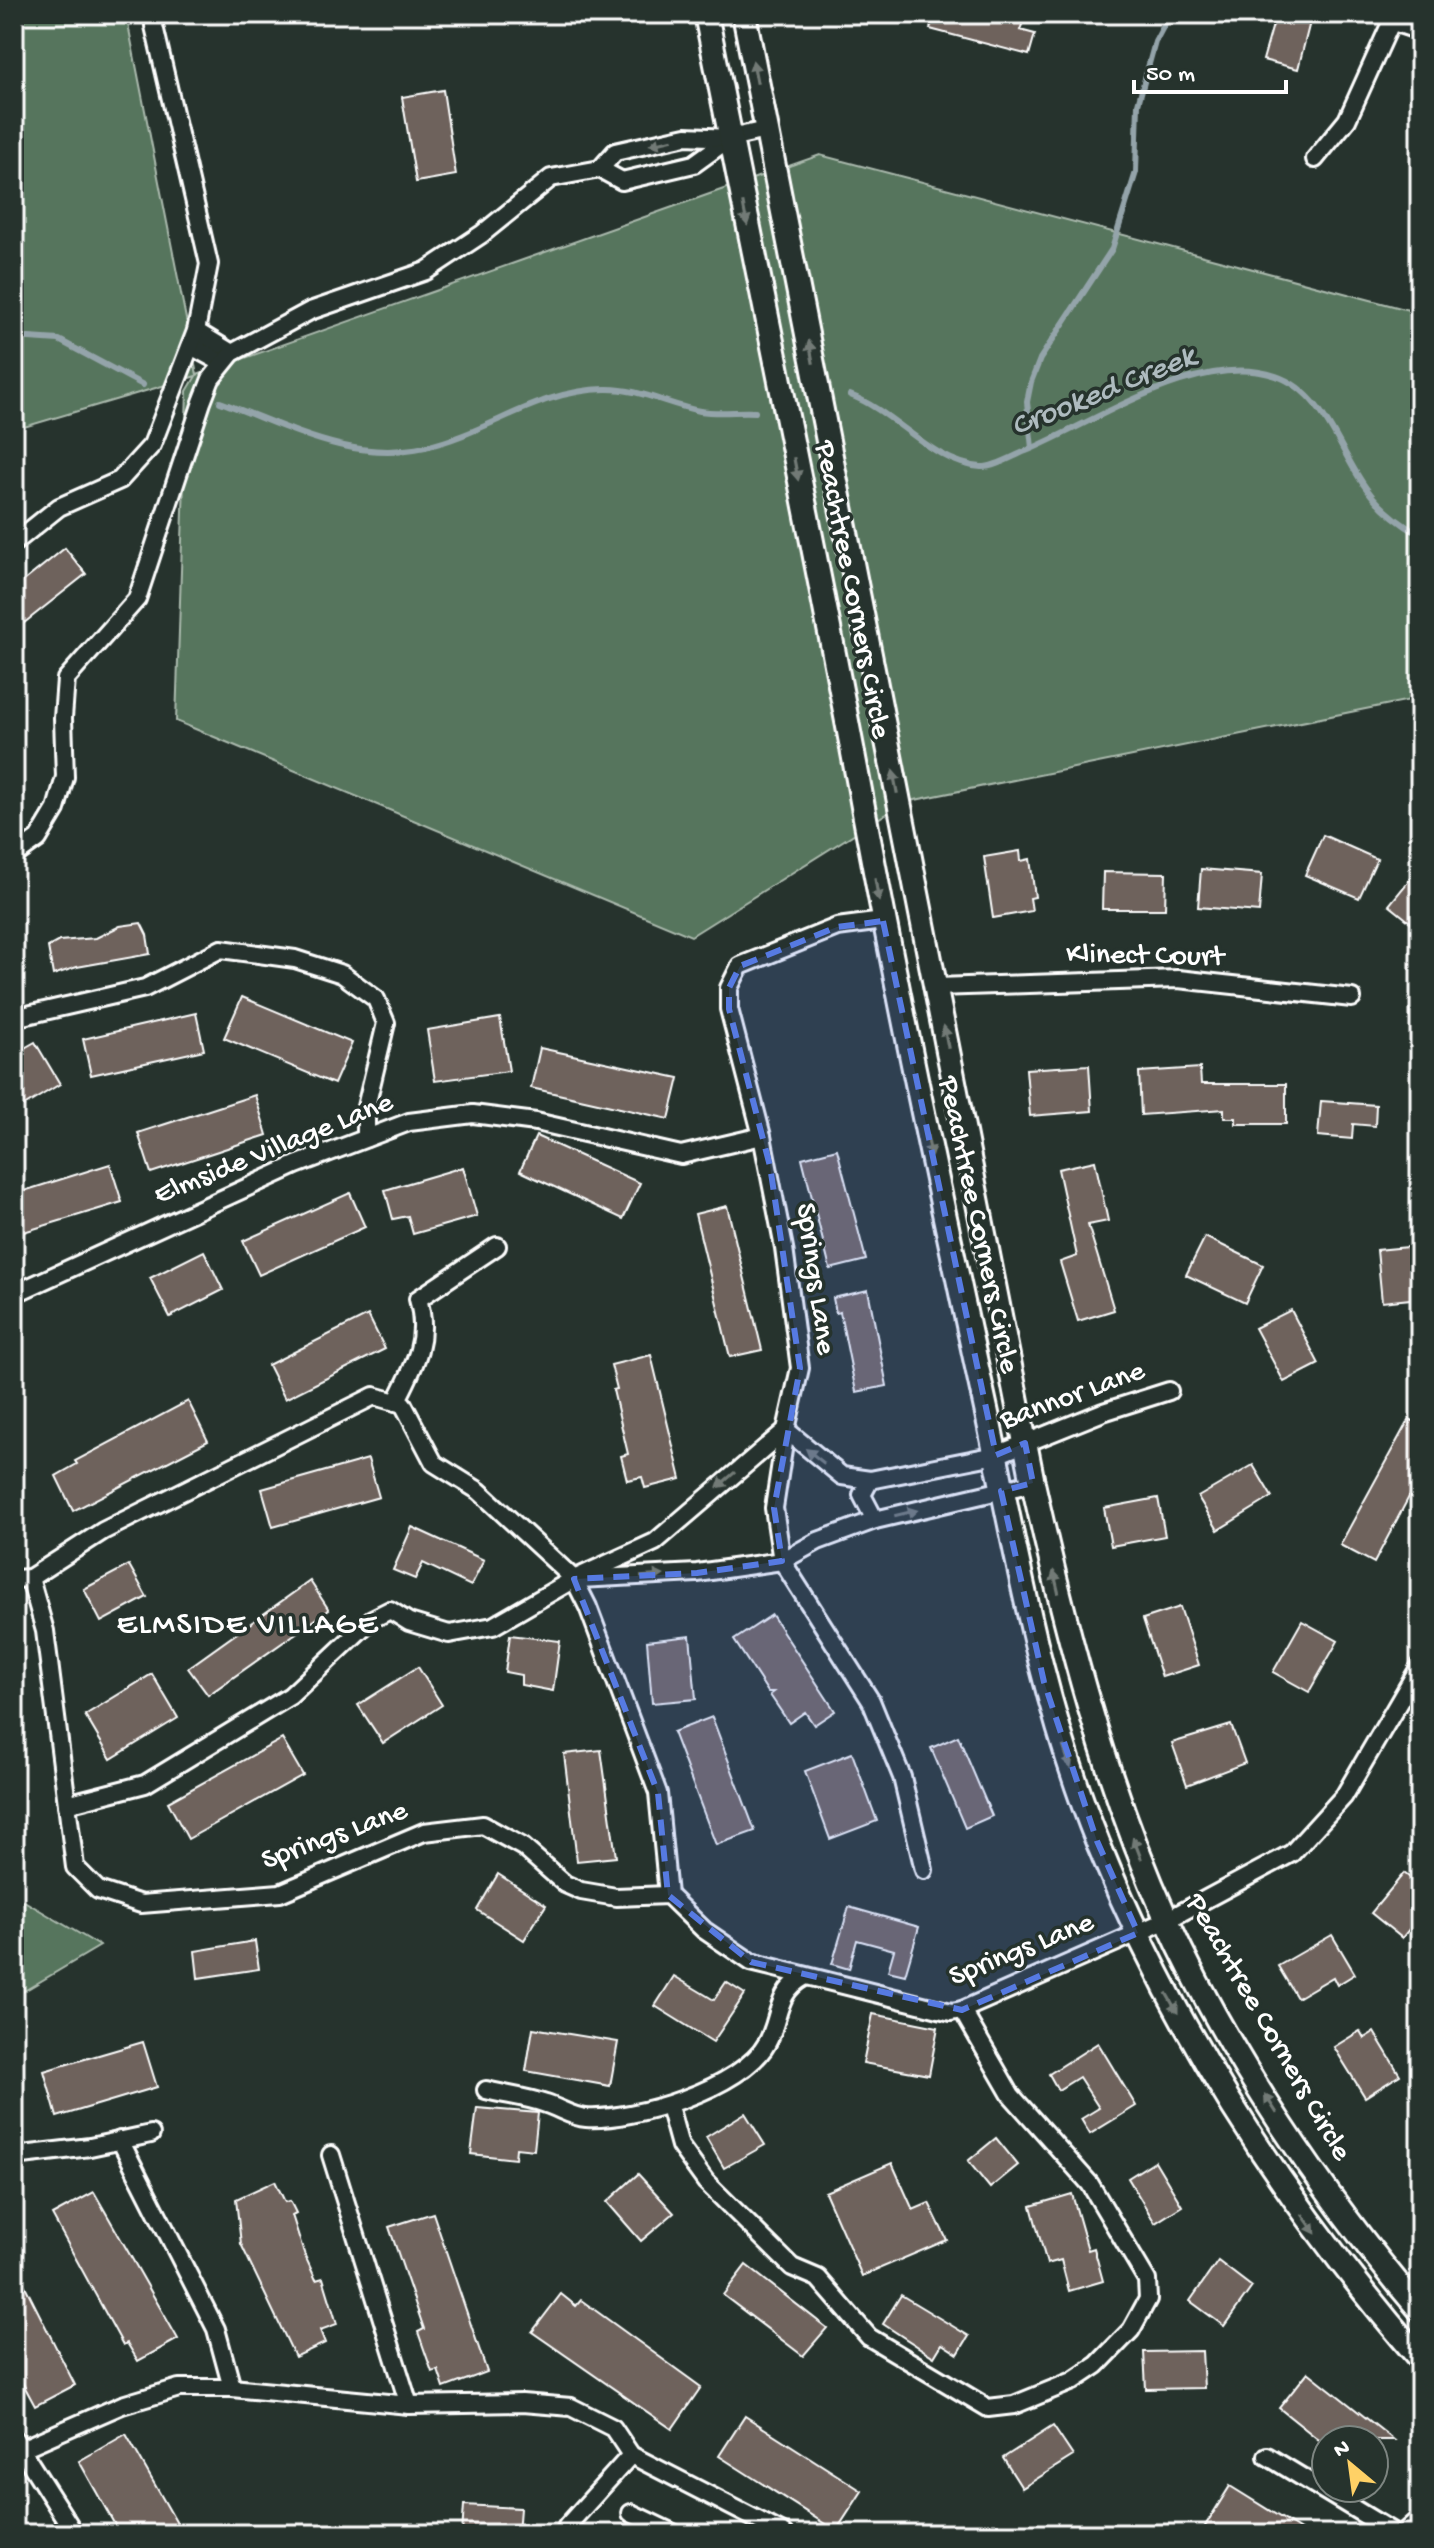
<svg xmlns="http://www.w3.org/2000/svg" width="1434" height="2548" font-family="'Gochi Hand',sans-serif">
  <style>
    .green { fill: #57755d; stroke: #abbaae; stroke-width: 2 }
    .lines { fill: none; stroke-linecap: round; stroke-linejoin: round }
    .stream { stroke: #94a4aa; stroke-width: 6 }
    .building { fill: #6e625c; stroke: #fff; stroke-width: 2 }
    .street-casing { stroke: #fff; stroke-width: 22 }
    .secondary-casing { stroke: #fff; stroke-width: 28 }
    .street { stroke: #26332d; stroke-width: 16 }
    .secondary { stroke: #26332d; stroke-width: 22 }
    .oneway { fill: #727a76 }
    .marked { fill: #567ae2; fill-opacity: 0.2; stroke: #567ae2; stroke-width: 6; stroke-dasharray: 16 10; stroke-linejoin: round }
    .labels { text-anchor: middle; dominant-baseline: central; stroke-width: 7; stroke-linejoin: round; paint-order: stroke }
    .street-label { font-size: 30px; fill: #fff; stroke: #26332d }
    .water-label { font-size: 32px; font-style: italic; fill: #aebbbf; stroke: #26332d }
    .neighbourhood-label { font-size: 32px; letter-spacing: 2px; fill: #fff; stroke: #26332d }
  </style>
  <rect width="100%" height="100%" fill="#26332d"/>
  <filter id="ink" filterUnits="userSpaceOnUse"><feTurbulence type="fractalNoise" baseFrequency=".0125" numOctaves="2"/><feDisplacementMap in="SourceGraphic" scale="16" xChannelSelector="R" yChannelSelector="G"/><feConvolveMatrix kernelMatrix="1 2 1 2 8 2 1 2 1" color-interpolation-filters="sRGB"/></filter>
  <g filter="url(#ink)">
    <g class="green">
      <path d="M14,14H126L197,375L820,155L1420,313V698L905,802L691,936L176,721L187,391L196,376L14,430Z"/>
      <path d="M14,1895L100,1946L14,1997Z"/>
    </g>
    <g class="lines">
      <g class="stream">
        <path d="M14,337L59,340L143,385"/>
        <path d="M850,395C896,412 931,463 981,467C994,468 1013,456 1026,451C1096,422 1199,350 1276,376C1324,392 1339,451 1366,488C1380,508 1399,523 1420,535"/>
        <path d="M220,402C289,427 350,463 425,447C488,433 538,390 605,389C639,388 668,405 700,411C718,414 738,411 755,412"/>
        <path d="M1032,448L1027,402L1031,382L1040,359L1112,249L1136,172L1138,104L1155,42L1170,14"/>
      </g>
    </g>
    <g class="building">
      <path d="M934,14H1026L1020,30L1035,34L1029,55L930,29Z"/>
      <path d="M1276,14H1312L1298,69L1263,60Z"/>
      <path d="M443,90L456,175L416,182L402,97Z"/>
      <path d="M65,548L86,574L14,631V589Z"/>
      <path d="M1323,835L1377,859L1359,898L1305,875Z"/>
      <path d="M1020,851L1021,861L1030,859L1035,897L1030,898L1032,911L993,918L984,857Z"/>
      <path d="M1420,867V930L1389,905Z"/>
      <path d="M1201,869L1262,874L1259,912L1198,907Z"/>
      <path d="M1103,872L1166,873L1165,909H1102Z"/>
      <path d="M141,923L147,935L150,954L77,967L53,975L48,947L59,941L96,938L120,926Z"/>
      <path d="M242,997L352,1043L334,1084L224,1038Z"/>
      <path d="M196,1013L204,1050L91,1075L83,1039Z"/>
      <path d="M500,1018L509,1071L435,1081L427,1030Z"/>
      <path d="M35,1042L60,1084L14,1112V1054Z"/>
      <path d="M540,1048L679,1078L669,1119L531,1088Z"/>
      <path d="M1089,1065L1092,1111L1030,1116L1026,1069Z"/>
      <path d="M1200,1068L1201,1084H1286V1124H1236V1118H1224V1109L1141,1115L1139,1072Z"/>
      <path d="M255,1095L267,1135L151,1173L138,1133Z"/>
      <path d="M1321,1101L1376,1105L1375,1126L1353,1124L1352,1139L1318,1136Z"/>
      <path d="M536,1136L640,1183L623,1219L520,1171Z"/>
      <path d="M837,1149L866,1260L830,1269L802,1158Z"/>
      <path d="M1095,1161L1108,1221L1088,1225L1114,1310L1078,1321L1060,1262L1077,1256L1058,1169Z"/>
      <path d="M110,1164L122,1202L14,1235V1194Z"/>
      <path d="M463,1167L477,1216L413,1234L408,1216L393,1219L385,1190Z"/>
      <path d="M350,1193L365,1227L259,1275L243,1241Z"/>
      <path d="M727,1206L762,1350L730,1357L695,1214Z"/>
      <path d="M1205,1237L1263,1265L1245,1303L1186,1275Z"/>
      <path d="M1418,1246L1420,1298L1382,1302L1377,1250Z"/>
      <path d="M204,1251L223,1290L170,1317L150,1278Z"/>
      <path d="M868,1290L887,1386L856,1392L840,1312L836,1313L833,1298Z"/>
      <path d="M1291,1310L1319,1364L1284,1382L1255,1328Z"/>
      <path d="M368,1315L385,1349L285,1399L268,1365Z"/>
      <path d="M651,1355L681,1479L645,1488L642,1477L627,1480L621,1456L628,1454L613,1390L617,1389L611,1365Z"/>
      <path d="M188,1401L208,1441L73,1511L56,1476L77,1464L75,1461Z"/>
      <path d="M1409,1419L1420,1424V1476L1374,1563L1340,1545Z"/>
      <path d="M368,1459L379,1497L273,1527L262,1489Z"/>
      <path d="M1253,1465L1272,1497L1218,1530L1198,1497Z"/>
      <path d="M1158,1498L1165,1536L1111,1546L1104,1508Z"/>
      <path d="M412,1527L484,1560L471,1586L423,1563L415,1579L393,1570Z"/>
      <path d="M129,1565L147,1597L101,1622L84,1589Z"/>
      <path d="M310,1581L329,1610L208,1695L188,1668Z"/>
      <path d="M1180,1607L1199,1665L1162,1677L1143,1619Z"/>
      <path d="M772,1615L835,1711L814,1725L805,1712L789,1723L770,1695L774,1692H768L734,1640Z"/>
      <path d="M1302,1621L1338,1641L1309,1692L1273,1672Z"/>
      <path d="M510,1635L560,1641L553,1691L521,1685V1675L505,1672Z"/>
      <path d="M690,1636L696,1699L652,1703L647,1641Z"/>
      <path d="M418,1667L442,1705L383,1743L358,1705Z"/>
      <path d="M152,1674L178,1718L111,1759L85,1715Z"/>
      <path d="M712,1717L755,1831L716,1845L673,1732Z"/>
      <path d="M1231,1725L1245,1763L1187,1785L1172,1743Z"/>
      <path d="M958,1736L992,1816L965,1828L931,1748Z"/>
      <path d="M282,1739L303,1775L188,1839L168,1802Z"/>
      <path d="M601,1750L616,1857L577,1861L564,1754Z"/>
      <path d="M852,1753L877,1821L830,1839L805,1771Z"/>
      <path d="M1404,1873L1420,1886V1916L1402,1938L1371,1913Z"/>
      <path d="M498,1874L546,1905L524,1940L477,1910Z"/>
      <path d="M849,1907L919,1927L905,1975L888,1971L894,1950L857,1940L849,1969L832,1964Z"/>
      <path d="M1332,1935L1355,1974L1337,1985L1333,1977L1297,1998L1278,1966Z"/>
      <path d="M255,1941L259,1969L198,1978L195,1951Z"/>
      <path d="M674,1976L714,2000L726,1982L745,1994L713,2042L655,2006Z"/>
      <path d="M873,2014L938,2027L929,2075L863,2063Z"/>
      <path d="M533,2028L618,2042L610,2086L526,2071Z"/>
      <path d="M1360,2031L1364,2038L1374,2032L1400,2075L1365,2097L1334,2047Z"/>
      <path d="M143,2042L157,2087L57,2117L44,2071Z"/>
      <path d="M1098,2043L1136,2106L1090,2134L1081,2119L1099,2108L1079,2077L1058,2090L1049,2074Z"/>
      <path d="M477,2108L538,2113L534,2150L516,2148L515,2159L471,2154Z"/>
      <path d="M745,2113L765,2145L724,2168L706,2137Z"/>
      <path d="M996,2138L1018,2165L990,2188L968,2161Z"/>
      <path d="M1155,2161L1182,2206L1155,2223L1128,2178Z"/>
      <path d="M892,2163L913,2210L929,2203L947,2240L862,2276L825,2192Z"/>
      <path d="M638,2174L674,2213L641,2241L607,2202Z"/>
      <path d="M275,2181L285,2202L290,2201L296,2213L292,2215L305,2256L316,2280L323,2278L337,2324L320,2330L325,2343L295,2357L241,2244L236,2199Z"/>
      <path d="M94,2192L178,2339L138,2361L127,2343L123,2345L52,2215Z"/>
      <path d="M1072,2194L1088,2250L1094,2248L1103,2281L1069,2291L1061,2260L1047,2264L1031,2206Z"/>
      <path d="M433,2213L487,2372L444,2388L438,2370L432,2372L418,2332L424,2329L389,2227Z"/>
      <path d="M1218,2261L1252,2287L1224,2326L1190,2301Z"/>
      <path d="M14,2264L75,2385L35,2406L22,2382L14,2384Z"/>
      <path d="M746,2265L827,2328L803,2356L723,2295Z"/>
      <path d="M561,2294L576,2306L581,2300L701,2387L672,2429L532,2332Z"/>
      <path d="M901,2295L969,2336L958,2354L942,2344L934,2357L883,2324Z"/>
      <path d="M1202,2351L1204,2388L1146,2389L1144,2352Z"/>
      <path d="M1308,2372L1394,2440H1319L1279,2408Z"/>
      <path d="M745,2416L862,2491L836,2531L719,2456Z"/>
      <path d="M1053,2426L1073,2456L1022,2488L1003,2458Z"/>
      <path d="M126,2434L183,2534H120L79,2461Z"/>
      <path d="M1230,2486L1307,2534H1218L1205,2526Z"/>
      <path d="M464,2505L520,2508L518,2534H462Z"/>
    </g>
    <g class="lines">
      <defs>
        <g id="street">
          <path d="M1393,22L1420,31"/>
          <path d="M1315,159L1347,120L1395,14"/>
          <path d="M600,169L622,181L694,164L730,138"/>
          <path d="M196,331L232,353"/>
          <path d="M191,346L222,363"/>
          <path d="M14,543L59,507L120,480L152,445L196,331L209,264L154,26L155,14"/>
          <path d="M14,856L38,839L56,809L65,777L63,718L66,679L137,599L202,402L211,379L232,353L310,311L426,271L482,234L551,178L600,169L615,152L686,136L730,138L766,130"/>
          <path d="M937,987L1178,979L1352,998"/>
          <path d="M14,1018L145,988L221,949L295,959L342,974L376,999L386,1023L366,1107V1138"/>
          <path d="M762,1136L784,1248L800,1368L786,1430L774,1508L782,1561L871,1701L902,1777L924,1870"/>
          <path d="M14,1294L296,1165L409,1122L473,1114L536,1122L681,1155L762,1136L729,1009V988L740,966L837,927L883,921"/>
          <path d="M396,1402C414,1367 430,1339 418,1299L497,1246"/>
          <path d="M870,1480L862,1495L875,1520"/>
          <path d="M30,1578L45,1631L75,1867L98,1890L141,1904L280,1893L424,1832L483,1825L523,1847L565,1884L581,1891L616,1897L668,1895L704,1930L751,1962L951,2012L962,2010L1167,1920L1292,1853L1344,1796L1420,1666"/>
          <path d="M14,1579L30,1578L103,1531L374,1396L403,1404L434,1463L479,1491L574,1579L588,1607L658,1793L668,1895"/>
          <path d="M579,1579L697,1573L782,1561L818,1541L875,1520L1033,1483"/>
          <path d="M67,1804L145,1784L290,1696L372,1619L390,1610L409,1622L449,1634L493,1626L574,1579L655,1542L786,1430L842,1476L870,1480L996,1455L1103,1412L1169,1391"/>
          <path d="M486,2090C506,2095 527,2097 546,2104C559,2108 572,2117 586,2118C633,2121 743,2088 767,2043C781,2018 775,1993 804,1977"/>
          <path d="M669,2106L680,2146L706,2182L792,2267L818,2278L869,2337L988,2408L1014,2405L1073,2381L1097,2365L1131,2330L1148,2299L1147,2280L1090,2184L1011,2095L962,2010"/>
          <path d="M331,2155L409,2405"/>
          <path d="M14,2156L90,2147L151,2134"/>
          <path d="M232,2388L409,2405L522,2403L571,2407L613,2428L631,2455L785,2534"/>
          <path d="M14,2438L75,2534"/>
          <path d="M21,2449L122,2405L179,2388H232L216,2329L120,2140"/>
          <path d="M1267,2456L1396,2534"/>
          <path d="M631,2513L675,2534"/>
          <path d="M564,2534L567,2526L631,2455"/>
          <path d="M1402,2534L1420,2518"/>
        </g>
        <g id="secondary">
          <path d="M706,14C757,271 811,527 859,785C897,994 941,1201 986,1409C1017,1555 1041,1702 1098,1843C1175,2033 1286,2204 1420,2359"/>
          <path d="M744,14L1033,1483C1066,1631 1104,1780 1166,1918C1226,2052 1325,2199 1420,2310"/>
        </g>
      </defs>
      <use href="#street" class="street-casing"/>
      <use href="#secondary" class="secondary-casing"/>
      <use href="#street" class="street"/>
      <use href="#secondary" class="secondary"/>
    </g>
    <defs><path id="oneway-solid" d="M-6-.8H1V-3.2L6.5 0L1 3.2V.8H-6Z" transform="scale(2)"/></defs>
    <g class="oneway">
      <use href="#oneway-solid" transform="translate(755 72) rotate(-101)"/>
      <use href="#oneway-solid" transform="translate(661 142) rotate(167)"/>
      <use href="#oneway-solid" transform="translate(745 214) rotate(79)"/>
      <use href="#oneway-solid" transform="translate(811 352) rotate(-101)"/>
      <use href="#oneway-solid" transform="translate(796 469) rotate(79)"/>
      <use href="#oneway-solid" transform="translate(895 782) rotate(-101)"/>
      <use href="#oneway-solid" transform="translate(877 890) rotate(80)"/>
      <use href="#oneway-solid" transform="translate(946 1037) rotate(-101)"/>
      <use href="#oneway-solid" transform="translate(929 1145) rotate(78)"/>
      <use href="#oneway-solid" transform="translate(815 1456) rotate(-142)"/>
      <use href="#oneway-solid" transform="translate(726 1480) rotate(139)"/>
      <use href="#oneway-solid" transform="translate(906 1513) rotate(-13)"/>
      <use href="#oneway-solid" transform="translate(652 1576) rotate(-4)"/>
      <use href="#oneway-solid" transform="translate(1056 1582) rotate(-103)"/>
      <use href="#oneway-solid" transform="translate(1067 1757) rotate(71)"/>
      <use href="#oneway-solid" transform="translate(1137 1848) rotate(-111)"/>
      <use href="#oneway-solid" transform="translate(1172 2003) rotate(60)"/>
      <use href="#oneway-solid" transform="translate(1271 2104) rotate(-123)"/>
      <use href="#oneway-solid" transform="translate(1309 2224) rotate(55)"/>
    </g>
  </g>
  <path class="marked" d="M883,921L996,1455L1025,1443L1033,1483L1001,1491L1044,1682L1097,1841L1138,1933L962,2010L751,1962L668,1895L658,1793L574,1579L697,1573L782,1561L774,1508L800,1368L770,1166L729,1009V988L740,966L837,927Z"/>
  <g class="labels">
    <g class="street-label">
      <text transform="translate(851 590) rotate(79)">Peachtree Corners Circle</text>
      <text transform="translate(1145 957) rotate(1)">Klinect Court</text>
      <text transform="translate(274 1150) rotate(-22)">Elmside Village Lane</text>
      <text transform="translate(977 1225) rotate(78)">Peachtree Corners Circle</text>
      <text transform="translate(814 1279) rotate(82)">Springs Lane</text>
      <text transform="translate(1073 1397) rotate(-20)">Bannor Lane</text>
      <text transform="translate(335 1837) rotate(-20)">Springs Lane</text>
      <text transform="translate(1022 1951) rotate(-22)">Springs Lane</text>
      <text transform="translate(1267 2028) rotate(60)">Peachtree Corners Circle</text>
    </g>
    <g class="water-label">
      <text transform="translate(1104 393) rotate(-22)">Crooked Creek</text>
    </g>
    <g class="neighbourhood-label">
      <text x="248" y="1626">ELMSIDE VILLAGE</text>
    </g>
  </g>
  <rect width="1434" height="2548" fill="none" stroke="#26332d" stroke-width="48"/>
  <rect x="24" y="24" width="1386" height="2500" fill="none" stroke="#fff" stroke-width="3" filter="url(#ink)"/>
  <g transform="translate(1350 2464) rotate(331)"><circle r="38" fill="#26332d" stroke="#7d8581" stroke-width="2"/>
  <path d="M0-6L14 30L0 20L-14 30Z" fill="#ffd166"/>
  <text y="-12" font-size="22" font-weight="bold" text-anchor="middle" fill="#ffffff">N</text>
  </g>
  <path d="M1134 80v12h152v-12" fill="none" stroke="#ffffff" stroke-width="4"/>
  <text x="1146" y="80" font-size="24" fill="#ffffff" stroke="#26332d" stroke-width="6" paint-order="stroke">50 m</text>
</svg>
